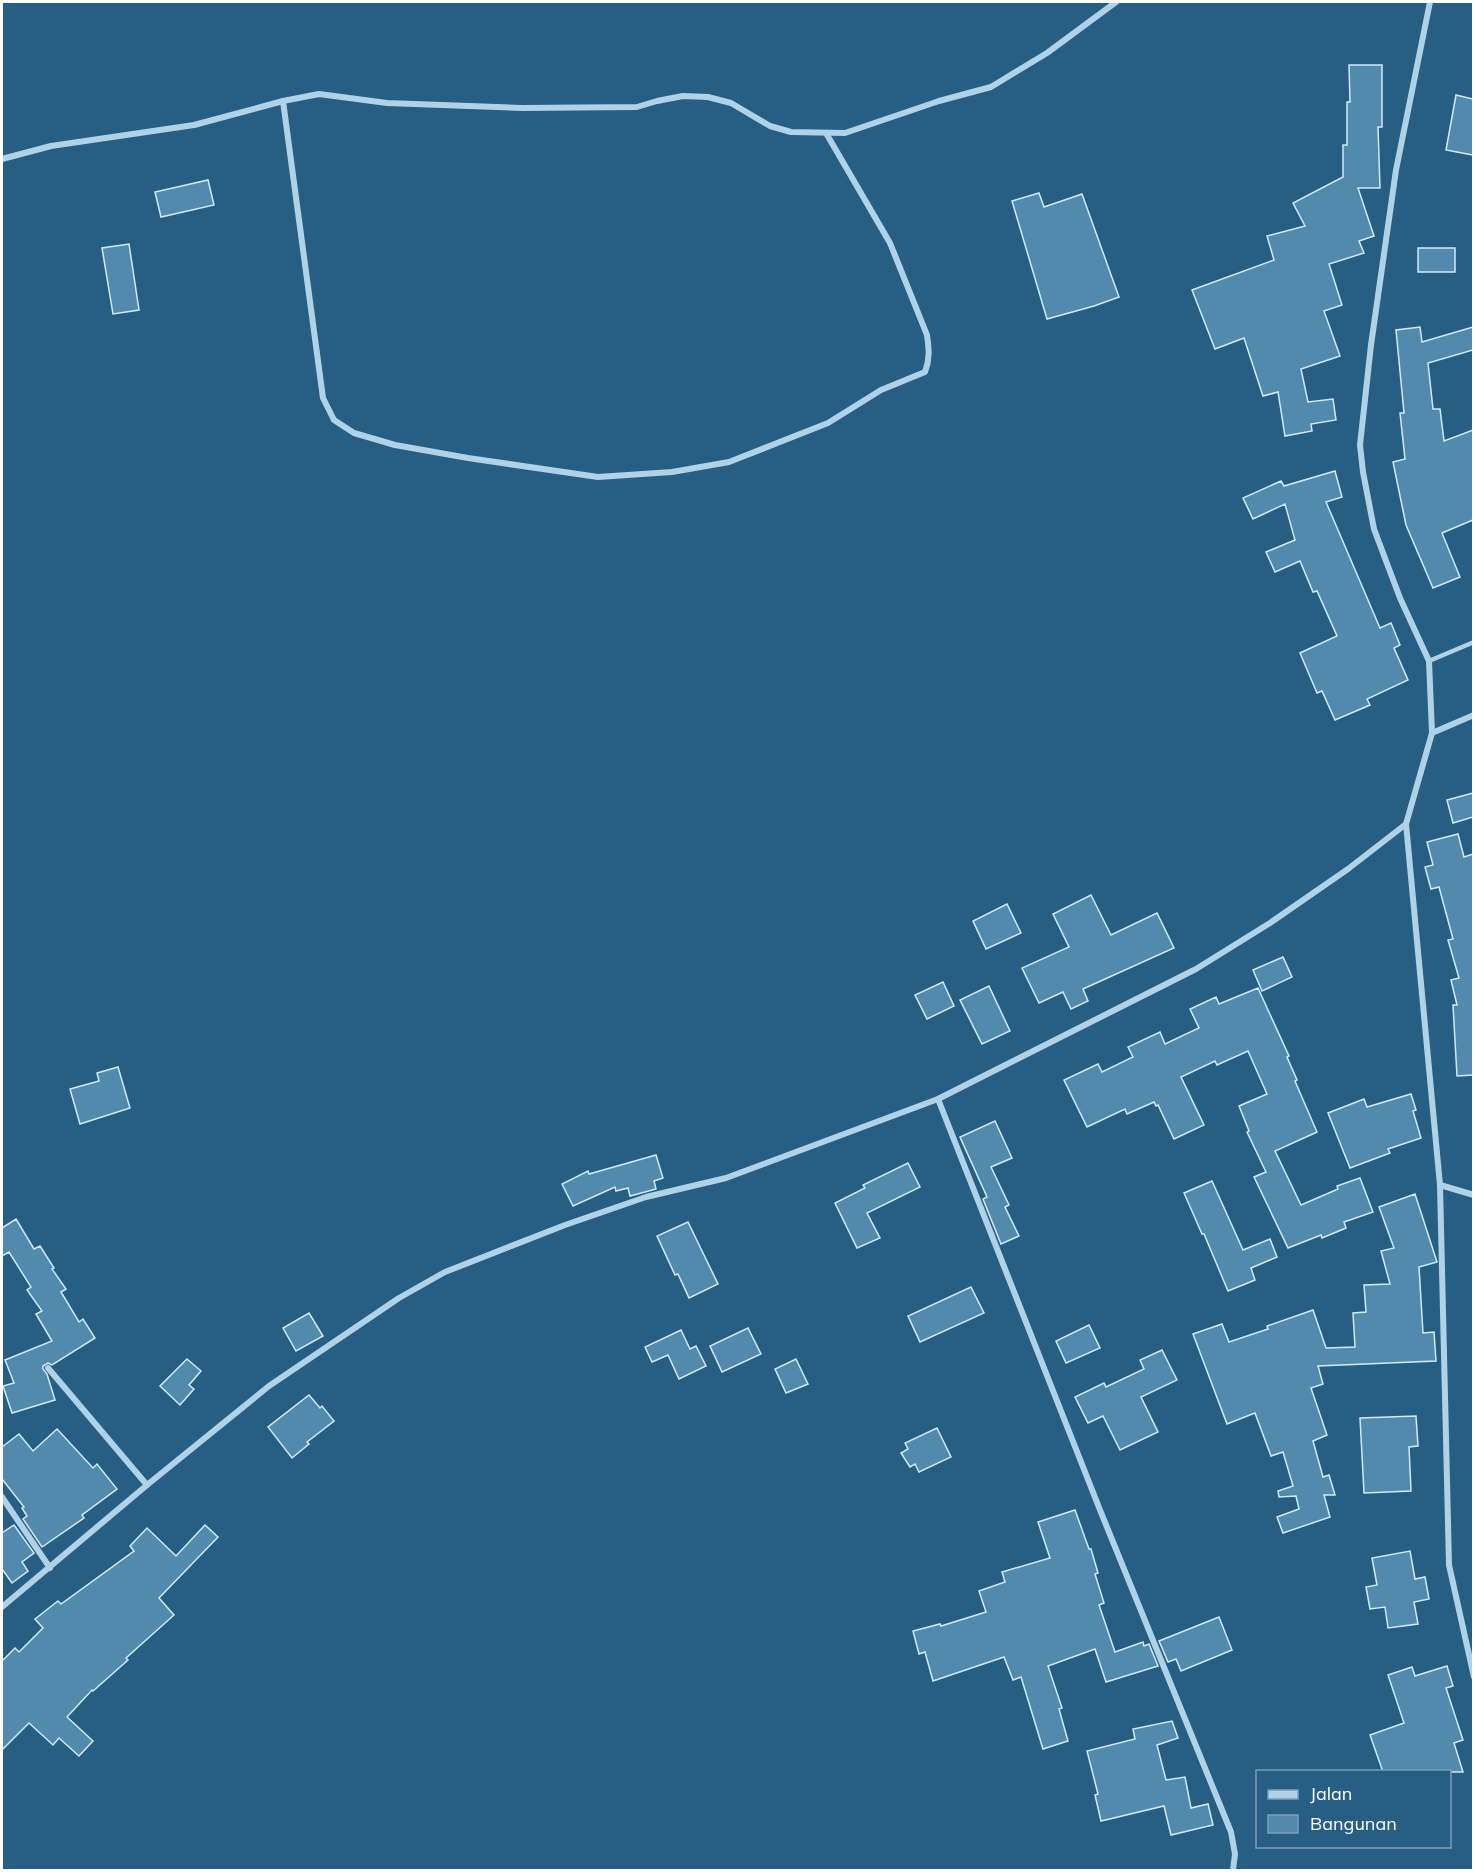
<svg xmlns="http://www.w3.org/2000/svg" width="1475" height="1872" font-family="Mulish,sans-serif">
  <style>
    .building { fill: #528aae; stroke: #d3e9f6; stroke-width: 1.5 }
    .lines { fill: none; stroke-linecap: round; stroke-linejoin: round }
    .service { stroke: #b0d2e7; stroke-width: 4.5 }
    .minor { stroke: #b0d2e7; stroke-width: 6 }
  </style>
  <rect width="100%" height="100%" fill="#265e84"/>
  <g class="building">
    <path d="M1349,65H1382V127H1378L1380,188H1358L1374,236L1359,241L1364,253L1329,264L1342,305L1324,311L1340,356L1301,369L1308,402L1333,399L1336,420L1311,424L1312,431L1285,436L1278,392L1263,396L1244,338L1215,349L1192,290L1274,260L1267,236L1305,226L1293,203L1343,177V145H1347V102H1350Z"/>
    <path d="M1456,95L1473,99V155L1446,150Z"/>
    <path d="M208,180L214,205L161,217L155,192Z"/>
    <path d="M1039,193L1044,207L1082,194L1119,297L1094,306L1047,319L1012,201Z"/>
    <path d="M129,244L139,310L113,314L102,248Z"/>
    <rect x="1418" y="248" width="37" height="24"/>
    <path d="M1420,327L1422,342L1473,327V350L1428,363L1433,409H1440L1444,441L1473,430V520L1442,533L1460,577L1433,588L1406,525L1393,462L1405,459L1400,413H1404L1396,330Z"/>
    <path d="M1335,471L1342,497L1326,502L1380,628L1391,623L1400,645L1394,648L1408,680L1367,699L1370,705L1335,720L1322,691L1317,693L1300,653L1337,636L1317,591L1313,592L1300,561L1275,572L1266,552L1295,540L1285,504L1253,519L1243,498L1281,481L1284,486Z"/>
    <path d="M1473,793V817L1453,823L1447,800Z"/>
    <path d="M1458,834L1464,857L1473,854V1075L1457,1076L1453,1005H1457L1451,980L1459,978L1448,940L1453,939L1439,887L1431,889L1425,867L1433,865L1427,842Z"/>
    <path d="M1091,895L1111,935L1157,913L1174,948L1083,989L1088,1001L1071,1009L1063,992L1039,1003L1022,968L1069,947L1053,914Z"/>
    <path d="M1007,904L1021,933L986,949L973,921Z"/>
    <path d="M1283,957L1292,977L1262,991L1253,970Z"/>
    <path d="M943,982L954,1006L927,1019L915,995Z"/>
    <path d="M989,986L1010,1031L982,1044L960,1000Z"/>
    <path d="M1258,988L1289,1056L1287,1057L1297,1080L1295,1081L1317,1132L1275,1151L1301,1205L1338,1189L1337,1186L1360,1178L1373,1212L1344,1222L1346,1228L1322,1238L1321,1235L1288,1248L1254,1177L1266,1172L1247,1132L1249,1131L1239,1106L1267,1094L1248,1051L1217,1065L1215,1061L1181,1077L1204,1125L1174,1139L1158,1105L1156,1106L1154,1102L1127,1114L1125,1109L1087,1127L1064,1080L1098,1064L1102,1072L1133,1057L1128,1047L1160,1032L1165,1044L1199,1028L1190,1009L1216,997L1219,1004Z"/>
    <path d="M118,1067L130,1108L80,1124L70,1089L99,1081L97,1073Z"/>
    <path d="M1411,1094L1416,1110L1413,1111L1421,1138L1388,1149L1390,1153L1350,1168L1328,1113L1364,1099L1367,1107Z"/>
    <path d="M995,1121L1012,1158L991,1167L1009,1205L1005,1207L1019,1236L1001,1244L983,1199L987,1197L960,1137Z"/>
    <path d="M656,1155L663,1178L654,1181L656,1189L630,1196L628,1188L616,1191L615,1187L573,1206L562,1184L588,1171L589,1174Z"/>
    <path d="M908,1163L920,1187L867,1213L880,1238L857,1248L835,1203L865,1188L863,1185Z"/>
    <path d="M1212,1181L1243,1250L1270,1239L1277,1257L1251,1268L1255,1280L1228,1291L1204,1234H1202L1184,1193Z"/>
    <path d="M1415,1194L1437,1262L1419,1267L1423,1333L1434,1332L1436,1361L1318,1366L1323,1384L1311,1388L1327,1435L1313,1441L1323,1477L1329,1475L1335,1495H1324L1330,1517L1283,1533L1277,1517L1299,1509L1296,1496L1279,1497L1278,1491L1293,1486L1283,1452L1271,1456L1255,1413L1227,1424L1193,1334L1222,1324L1229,1342L1268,1329L1267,1326L1313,1310L1326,1348L1355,1347L1353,1313L1366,1312L1364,1285L1390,1284L1381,1251L1394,1248L1379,1207Z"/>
    <path d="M16,1219L34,1249L40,1246L54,1268L52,1269L66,1289L61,1292L79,1322L83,1319L95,1338L52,1365L48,1363L43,1366V1369L47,1374L55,1400L12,1413L3,1386L14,1383L5,1360L52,1341L36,1314L42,1311L27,1290L31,1287L9,1252L2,1256V1228Z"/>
    <path d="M688,1222L718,1284L689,1298L678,1274L675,1275L657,1236Z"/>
    <path d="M971,1287L984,1313L920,1342L908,1316Z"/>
    <path d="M309,1313L323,1336L296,1351L283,1328Z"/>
    <path d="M1089,1325L1100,1348L1066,1363L1056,1341Z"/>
    <path d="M748,1328L761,1354L722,1372L710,1346Z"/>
    <path d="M681,1330L690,1349L696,1346L706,1366L679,1379L668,1355L652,1362L645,1347Z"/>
    <path d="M1162,1350L1177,1380L1141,1397L1158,1432L1120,1450L1103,1416L1088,1423L1075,1397L1104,1383L1106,1387L1144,1369L1140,1360Z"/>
    <path d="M187,1359L201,1371L189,1385L194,1389L180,1405L160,1386Z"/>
    <path d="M796,1359L808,1384L786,1393L775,1369Z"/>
    <path d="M309,1395L320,1408L322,1406L334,1421L307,1442L309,1444L292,1458L268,1427Z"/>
    <path d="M1416,1416L1418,1446L1409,1447L1411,1491L1364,1493L1360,1418Z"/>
    <path d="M937,1428L951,1457L919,1472L915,1464L910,1467L901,1453L908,1449L905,1443Z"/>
    <path d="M57,1429L93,1468L97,1464L117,1489L82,1515L84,1518L42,1547L23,1519L27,1516L22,1508L24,1507L2,1479V1447L19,1434L33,1451Z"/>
    <path d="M1075,1510L1089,1549H1091L1098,1573L1095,1574L1104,1603L1099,1605L1115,1652L1143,1642L1144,1646L1149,1644L1158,1666L1106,1682L1095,1649L1048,1666L1062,1708L1059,1709L1068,1741L1043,1749L1021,1677L1013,1680L1004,1657L933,1681L925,1652L919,1654L913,1631L940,1624L941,1626L986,1612L979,1591L1005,1582L1002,1572L1050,1558L1038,1522Z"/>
    <path d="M14,1525L34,1553L22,1562L28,1571L12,1583L2,1569V1533Z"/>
    <path d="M205,1525L218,1537L159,1598L174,1615L126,1658L128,1660L93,1691L92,1690L67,1717L93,1741L79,1756L59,1738L53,1745L29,1723L2,1750V1661L15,1648L19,1652L43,1628L35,1619L58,1601L61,1604L134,1551L130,1546L147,1528L176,1556Z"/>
    <path d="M1410,1551L1415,1579L1425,1577L1429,1599L1414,1602L1418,1624L1388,1628L1385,1607L1370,1609L1366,1587L1377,1585L1372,1558Z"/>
    <path d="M1219,1617L1232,1650L1181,1671L1176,1659L1168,1662L1159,1641Z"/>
    <path d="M1447,1666L1453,1686L1446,1688L1463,1740L1454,1743L1463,1772H1383L1370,1735L1404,1723L1388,1675L1412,1667L1415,1676Z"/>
    <path d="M1172,1721L1178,1738L1157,1745L1166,1780L1185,1777L1191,1808L1208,1804L1213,1825L1171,1835L1164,1806L1101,1821L1095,1795L1098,1794L1087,1751L1135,1739L1133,1729Z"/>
  </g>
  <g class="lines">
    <path class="service" d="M1429,661L1474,642"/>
    <g class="minor">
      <path d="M1430,2L1396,170L1371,345L1360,445L1363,472L1374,529L1400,598L1429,661L1432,733L1406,824L1440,1185L1449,1565L1474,1677"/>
      <path d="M283,101L323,398L334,420L354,433L395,445L468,458L598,477L672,472L729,462L828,423L881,390L925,372C930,359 929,349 927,335L890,243L826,133"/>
      <path d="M2,159L51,146L194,125L283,101L319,94L387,103L522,108L637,107L657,101L683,96L708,97L731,103L770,126L791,132L845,133L939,101L991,87L1047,53L1116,2"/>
      <path d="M1432,733L1474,715"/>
      <path d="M938,1099L1100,1510L1231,1832L1235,1854L1233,1870"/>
      <path d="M1440,1185L1474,1195"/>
      <path d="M48,1368L147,1485"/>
      <path d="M2,1497L50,1568"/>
      <path d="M2,1607L147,1485L269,1386L399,1298L445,1272L565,1225L646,1197L726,1178L938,1099L1196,969L1270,923L1348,869L1406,824"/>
    </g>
  </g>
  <rect width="1475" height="1872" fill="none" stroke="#ffffff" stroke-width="6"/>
  <rect x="1256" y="1770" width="195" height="78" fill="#265e84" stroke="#7d9eb5" stroke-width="1.5"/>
  <rect x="1268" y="1790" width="30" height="9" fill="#b0d2e7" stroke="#7d9eb5" stroke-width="1.5"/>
  <text x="1310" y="1800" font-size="18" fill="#ffffff">Jalan</text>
  <rect x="1268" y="1815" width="30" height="18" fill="#528aae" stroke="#7d9eb5" stroke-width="1.5"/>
  <text x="1310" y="1830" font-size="18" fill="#ffffff">Bangunan</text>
</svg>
